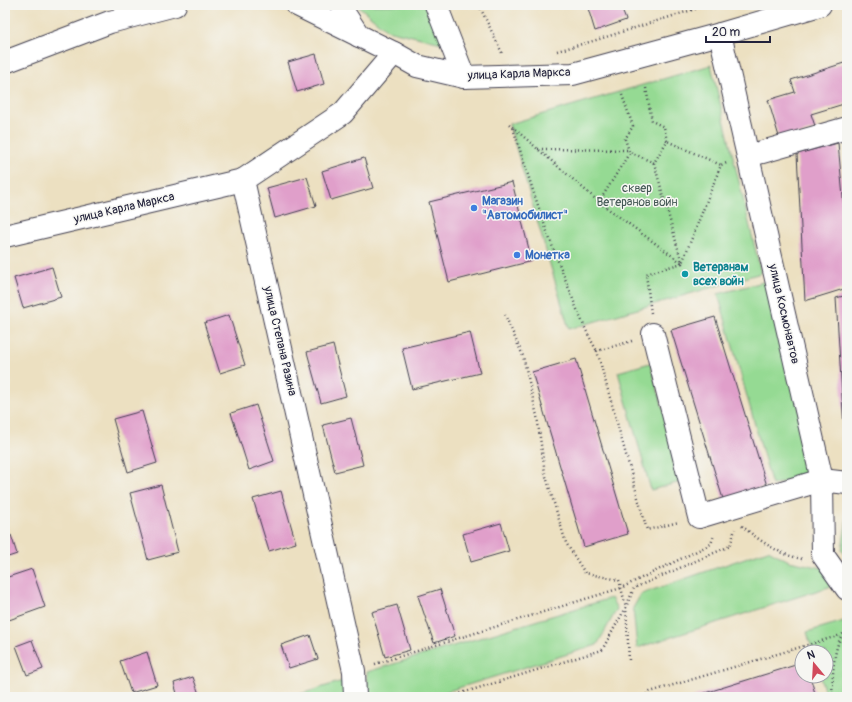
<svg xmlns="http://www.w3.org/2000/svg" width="852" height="702" font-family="Pangolin,sans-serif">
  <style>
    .green { fill: #95da93; stroke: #5c7e67 }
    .building { fill: #e09fca }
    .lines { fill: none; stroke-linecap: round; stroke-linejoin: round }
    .minor-casing { stroke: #403e4f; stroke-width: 24 }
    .major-casing { stroke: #403e4f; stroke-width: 24 }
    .path { stroke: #403e4f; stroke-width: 2.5; stroke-dasharray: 1 3; stroke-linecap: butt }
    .minor { stroke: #fff; stroke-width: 22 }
    .major { stroke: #fff; stroke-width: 22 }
    .shop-dot { fill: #3f7fe0; stroke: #f6f6f2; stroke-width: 1.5 }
    .culture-dot { fill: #0f9aa8; stroke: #f6f6f2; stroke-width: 1.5 }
    .labels { text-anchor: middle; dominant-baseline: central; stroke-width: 3; stroke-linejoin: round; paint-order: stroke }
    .street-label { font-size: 12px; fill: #22223b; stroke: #f6f6f2 }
    .park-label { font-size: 12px; fill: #445955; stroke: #f6f6f2 }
    .shop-label { font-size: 12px; font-weight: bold; fill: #366cbe; stroke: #f6f6f2; text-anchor: start }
    .culture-label { font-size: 12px; font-weight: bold; fill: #0d838f; stroke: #f6f6f2; text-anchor: start }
  </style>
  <rect width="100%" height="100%" fill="#f6f6f2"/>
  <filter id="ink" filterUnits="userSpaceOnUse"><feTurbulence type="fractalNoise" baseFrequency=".025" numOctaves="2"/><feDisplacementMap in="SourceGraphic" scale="8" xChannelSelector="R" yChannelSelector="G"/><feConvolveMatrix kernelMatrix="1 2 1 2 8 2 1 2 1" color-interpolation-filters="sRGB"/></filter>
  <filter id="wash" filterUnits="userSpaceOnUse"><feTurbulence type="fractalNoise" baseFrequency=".012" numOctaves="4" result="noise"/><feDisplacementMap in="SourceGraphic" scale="16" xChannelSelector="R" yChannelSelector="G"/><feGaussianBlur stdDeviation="0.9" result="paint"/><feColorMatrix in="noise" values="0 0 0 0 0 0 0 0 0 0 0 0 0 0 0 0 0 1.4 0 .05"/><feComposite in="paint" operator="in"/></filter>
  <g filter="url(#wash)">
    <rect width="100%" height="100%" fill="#ece0c1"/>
    <g class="green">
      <path d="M357,5H430L446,44L387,30Z"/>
      <path d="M711,65L761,273L569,329L509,124Z"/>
      <path d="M767,281L816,474L772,485L718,294Z"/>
      <path d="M650,363L684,481L651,490L618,372Z"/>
      <path d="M847,517V555L842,550Z"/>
      <path d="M768,550L789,561L827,569L835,585L637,648L633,608L641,594Z"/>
      <path d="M611,598L617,609L597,645L429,697H368L367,672Z"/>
      <path d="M847,620V697H826L820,676H826V652H813L807,632Z"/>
      <path d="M349,679L347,697H291Z"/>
    </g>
    <g id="blocks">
      <g class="building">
        <path d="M587,5H620L626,20L595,31Z"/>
        <path d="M650,5H663L651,9Z"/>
        <path d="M316,54L324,84L297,92L288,62Z"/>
        <path d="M847,62V103L811,114L816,129L780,140L768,100L795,92L791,80Z"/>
        <path d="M838,143L847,241V288L805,301L797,154Z"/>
        <path d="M364,158L373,188L331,200L322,171Z"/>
        <path d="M307,177L316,206L275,218L267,188Z"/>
        <path d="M512,182L532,261L449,282L429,202Z"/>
        <path d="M52,267L61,297L23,308L14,278Z"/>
        <path d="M847,295V444L845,445L836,298Z"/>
        <path d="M229,315L245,365L220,373L204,323Z"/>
        <path d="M715,317L767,486L723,499L671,330Z"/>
        <path d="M470,332L480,373L412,389L402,348Z"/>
        <path d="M333,345L346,396L321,403L307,352Z"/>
        <path d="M576,359L628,534L584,547L532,372Z"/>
        <path d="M256,405L274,461L249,470L231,413Z"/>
        <path d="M142,411L157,463L128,472L113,419Z"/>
        <path d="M351,418L363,465L335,472L323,425Z"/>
        <path d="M161,485L178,552L148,560L130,493Z"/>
        <path d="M281,491L296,543L269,551L253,499Z"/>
        <path d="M501,523L509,551L471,562L463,534Z"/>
        <path d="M11,535L17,554L5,558V537Z"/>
        <path d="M32,569L45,607L9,620L5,609V578Z"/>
        <path d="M440,589L455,636L434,643L418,596Z"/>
        <path d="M397,605L410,650L385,657L372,612Z"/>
        <path d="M310,635L318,659L289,668L281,645Z"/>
        <path d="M32,640L43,669L27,675L16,646Z"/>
        <path d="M147,652L157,685L131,693L120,661Z"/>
        <path d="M802,663V676H810L816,697H692Z"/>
        <path d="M193,677L200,697H178L174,683Z"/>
      </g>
    </g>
  </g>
  <g filter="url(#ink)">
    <use href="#blocks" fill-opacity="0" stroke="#403e4f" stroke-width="1"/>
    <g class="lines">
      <defs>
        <g id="minor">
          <path d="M720,34L822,480L823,555L847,589"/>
          <path d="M748,156L847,128"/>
          <path d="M5,236L243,180"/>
          <path d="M653,334L699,517L822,480L847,483"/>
          <path d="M355,697L354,671L348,645L243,180L343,113L394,53"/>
        </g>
        <g id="major">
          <path d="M297,5L394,53L417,66L464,77L573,74L720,34L820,5"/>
          <path d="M344,5V13L359,36"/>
          <path d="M436,5L464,77"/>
          <path d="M5,62L110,22L175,5"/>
        </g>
      </defs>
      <use href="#minor" class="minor-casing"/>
      <use href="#major" class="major-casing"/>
      <g class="path">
        <path d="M479,5L503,55"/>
        <path d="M557,51L593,41L708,5"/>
        <path d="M646,88L652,121L664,127L667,141"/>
        <path d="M622,95L633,126L625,139L629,151"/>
        <path d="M509,124L599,202L682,263L721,165L727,163"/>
        <path d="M513,128C529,178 544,227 564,276C574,302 583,327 597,351"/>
        <path d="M538,149L629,150"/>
        <path d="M599,202L630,152L654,163L667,141L721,165"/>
        <path d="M651,313L646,274L682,263L654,163"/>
        <path d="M632,341L597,351L647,530L679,522"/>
        <path d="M742,526C760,541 780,555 802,559"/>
        <path d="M629,660L626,607L634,588L730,546L735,529"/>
        <path d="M375,664L621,588L711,544L714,535"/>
        <path d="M449,697L602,650L626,607L619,580L585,573L566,543L545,473L537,416L523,356L505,315"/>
        <path d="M643,697L650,692L841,635"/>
        <path d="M832,697C833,677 832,643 847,629"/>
      </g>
      <use href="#minor" class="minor"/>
      <use href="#major" class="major"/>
    </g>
  </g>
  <g class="shop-dot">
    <circle cx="474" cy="208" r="4"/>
    <circle cx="517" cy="255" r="4"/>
  </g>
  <circle class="culture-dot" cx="685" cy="274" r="4"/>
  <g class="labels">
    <g class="street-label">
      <text transform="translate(519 74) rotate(-2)">улица Карла Маркса</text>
      <text transform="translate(124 208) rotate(-13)">улица Карла Маркса</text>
      <text transform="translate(784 314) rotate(77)">улица Космонавтов</text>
      <text transform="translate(280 341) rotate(77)">улица Степана Разина</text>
    </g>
    <g class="park-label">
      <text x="637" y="188">сквер<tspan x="637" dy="14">Ветеранов войн</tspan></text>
    </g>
    <g class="shop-label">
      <text x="482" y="201">Магазин<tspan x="482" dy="14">"Автомобилист"</tspan></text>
      <text x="525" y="255">Монетка</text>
    </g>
    <g class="culture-label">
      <text x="693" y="267">Ветеранам<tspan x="693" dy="14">всех войн</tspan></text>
    </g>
  </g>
  <rect width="852" height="702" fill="none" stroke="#f6f6f2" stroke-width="20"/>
  <g transform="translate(814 664) rotate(342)"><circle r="19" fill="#f6f6f2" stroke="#a1a1a9"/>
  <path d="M0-3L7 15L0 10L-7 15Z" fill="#d1495b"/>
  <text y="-6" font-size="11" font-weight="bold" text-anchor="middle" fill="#22223b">N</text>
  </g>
  <path d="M706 36v6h64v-6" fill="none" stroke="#22223b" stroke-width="2"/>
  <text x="712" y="36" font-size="12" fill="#22223b" stroke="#f6f6f2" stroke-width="3" paint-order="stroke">20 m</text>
</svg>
